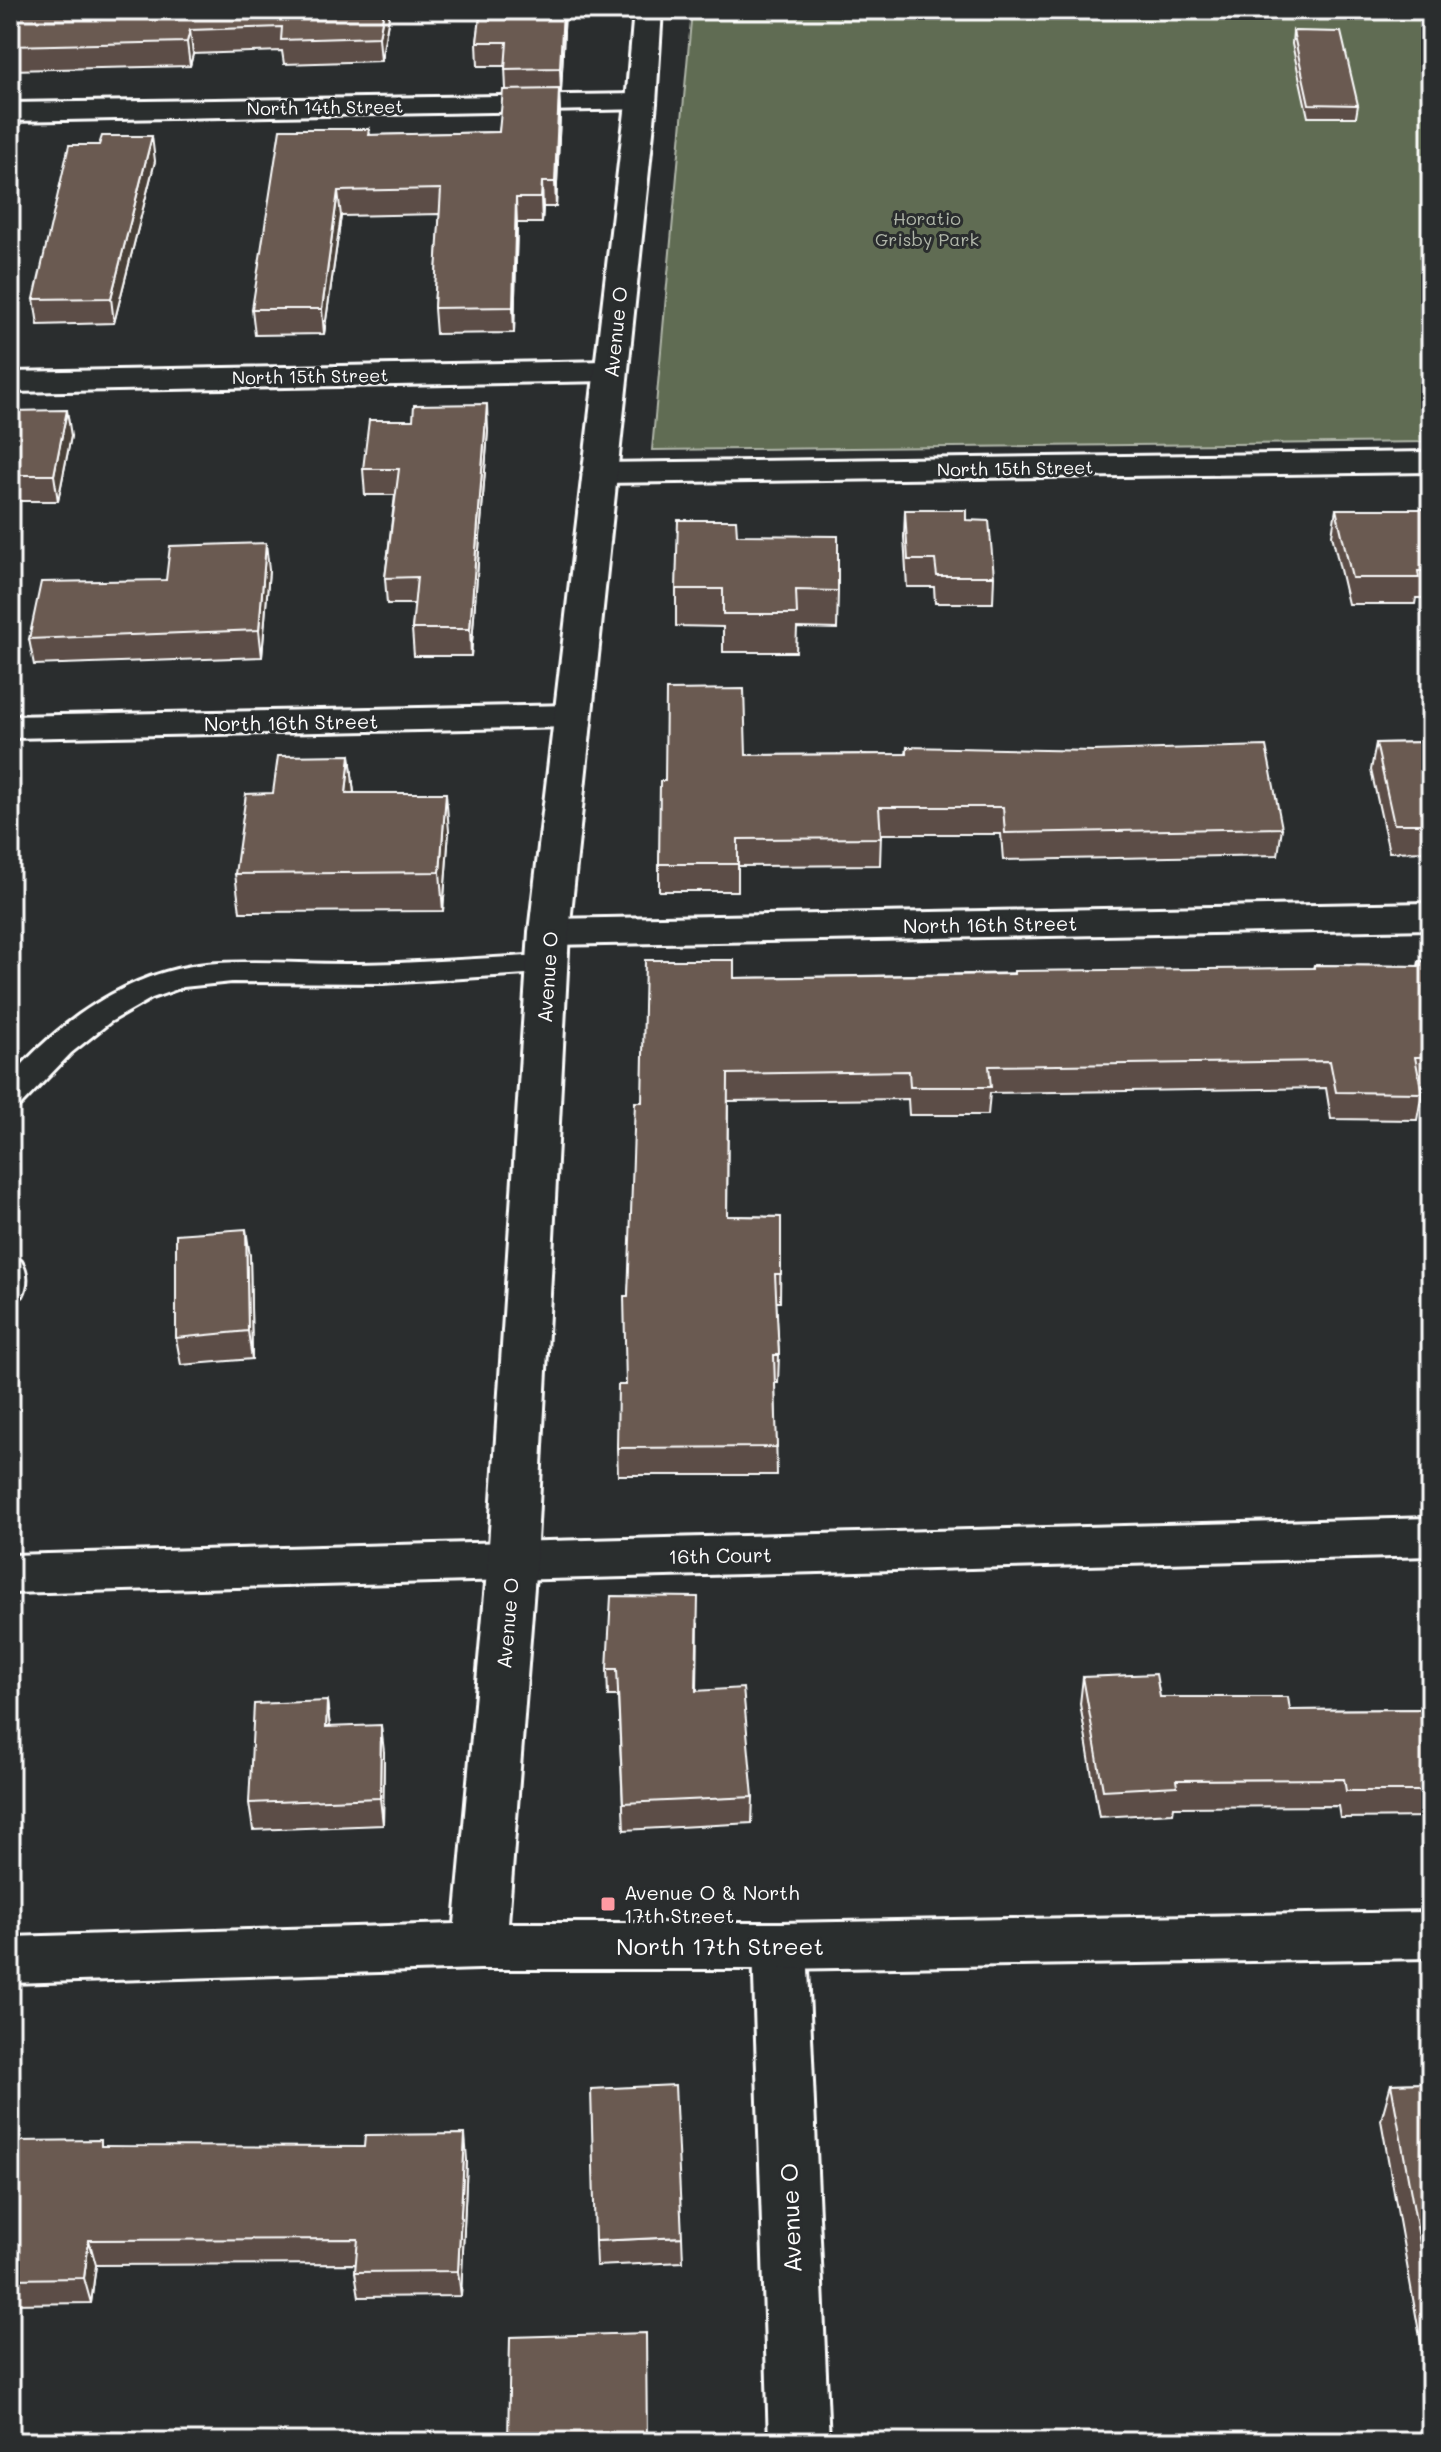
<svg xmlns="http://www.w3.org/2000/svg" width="1441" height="2452" font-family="Mali,sans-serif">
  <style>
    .green { fill: #606c53; stroke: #b0b6a9; stroke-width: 2 }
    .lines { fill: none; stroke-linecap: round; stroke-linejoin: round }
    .lane-casing { stroke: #fff; stroke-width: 6 }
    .street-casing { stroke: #fff; stroke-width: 6 }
    .secondary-casing { stroke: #fff; stroke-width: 6 }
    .lane { fill: #2a2d2e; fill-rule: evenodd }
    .street { fill: #2a2d2e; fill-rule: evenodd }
    .secondary { fill: #2a2d2e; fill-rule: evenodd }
    .wall { fill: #5b4d46; stroke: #fff; stroke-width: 2 }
    .shaded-wall { fill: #4a3f39; stroke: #fff; stroke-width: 2 }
    .building { fill: #6a5a51; stroke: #fff; stroke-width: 2 }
    .poi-dot { fill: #ff9aa2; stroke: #2a2d2e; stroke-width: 3 }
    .labels { text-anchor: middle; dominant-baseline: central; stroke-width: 6; stroke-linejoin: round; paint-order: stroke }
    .far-street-label { font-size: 18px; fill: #fff; stroke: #2a2d2e }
    .far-park-label { font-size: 18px; fill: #b0b6a9; stroke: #2a2d2e }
    .street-label { font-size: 20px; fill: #fff; stroke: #2a2d2e }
    .poi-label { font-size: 20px; fill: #fff; stroke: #2a2d2e; text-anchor: start }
    .near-street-label { font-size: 24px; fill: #fff; stroke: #2a2d2e }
  </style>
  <rect width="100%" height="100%" fill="#2a2d2e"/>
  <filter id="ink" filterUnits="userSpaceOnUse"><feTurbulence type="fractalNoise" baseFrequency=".0125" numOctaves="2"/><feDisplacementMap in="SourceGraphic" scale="16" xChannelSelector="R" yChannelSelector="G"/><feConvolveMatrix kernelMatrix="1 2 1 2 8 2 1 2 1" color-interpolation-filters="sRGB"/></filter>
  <g filter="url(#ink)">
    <path class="green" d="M692,10H1431V442L652,450Z"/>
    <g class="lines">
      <defs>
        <g id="lane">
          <path d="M548,955L558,958L563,965L558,972L383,983L232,982L183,987L152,998L110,1022L71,1053L21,1105L10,1108V1078C60,1021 128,972 206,964C257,959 308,965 359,964C422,963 485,958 548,955Z"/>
          <path d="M10,1257L21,1261C28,1272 28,1285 22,1296L10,1300Z"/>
        </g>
        <g id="street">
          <path d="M641,94L651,97L656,103L651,109L10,121V103Z"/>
          <path d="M610,361L622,364L626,371L622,378L610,381L10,392V372Z"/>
          <path d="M1431,452V472L599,483L587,480L582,473L587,466L599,463Z"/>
          <path d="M572,705L585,708L591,716L585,724L572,727L10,738V716Z"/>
          <path d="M1431,903V929L549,945L535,941L529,932L535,923L549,919Z"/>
          <path d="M1431,1518V1556L10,1593V1555Z"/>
          <path d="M780,1923L799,1930L807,1946L829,2442H769L753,1946L761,1930Z"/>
        </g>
        <path id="secondary" d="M634,10H662L656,103L569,932L536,1561L508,1923H780L1431,1912V1958L780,1969H480L10,1983V1937L455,1924L488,1561L529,932L626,103Z"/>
      </defs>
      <use href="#lane" class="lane-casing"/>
      <use href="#street" class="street-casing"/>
      <use href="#secondary" class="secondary-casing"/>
      <use href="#lane" class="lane"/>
      <use href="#street" class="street"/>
      <use href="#secondary" class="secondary"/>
    </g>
    <g class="wall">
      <path d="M10,10H390L381,61L284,64L282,51L193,54L190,66L10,70Z"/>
      <path d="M481,10H565L561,92H559L560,114L556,207H543L542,223H517L514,333L436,334L434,308L440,214L341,216L324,334L255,335L252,309L369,129L370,135L499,132L506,90L505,66H478L477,42Z"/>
      <path d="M1293,31L1358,105L1356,117H1308L1292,44Z"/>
      <path d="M155,161L114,323L38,325L34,299Z"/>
      <path d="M10,411L71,436L58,501H10Z"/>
      <path d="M488,430L471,656H414L412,629L415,604H387L385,578L395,495H365L363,469Z"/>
      <path d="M1336,509H1431V598H1416L1415,604H1348L1332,535Z"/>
      <path d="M905,510L966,520L994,576L993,603H935L934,587H907L904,537Z"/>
      <path d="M737,535L838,591L837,629L797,628L796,652H723V627L676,626V589Z"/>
      <path d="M269,570L262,657L34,665L29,639L166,580Z"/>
      <path d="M1431,742V851L1389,852L1371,770L1376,743Z"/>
      <path d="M907,747L1282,828L1278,855L1003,860L1001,834H881L880,865L738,866V891H659V864L665,781L746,755L906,754Z"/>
      <path d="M350,755L354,793L449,831L443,911L240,912L235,874L273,793Z"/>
      <path d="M1419,961L1431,962V1085H1420L1422,1093L1417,1120L1331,1119L1326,1088L990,1093L988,1115H909L908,1099L728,1101L727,1216L781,1217L780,1302H776L779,1355L778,1383H775L777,1475H618L617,1448L626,1385L628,1296L642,1102L734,978L1313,968L1314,965L1418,966Z"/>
      <path d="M250,1256L252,1359L181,1365L176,1338Z"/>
      <path d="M698,1624L697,1691L753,1797L752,1823L624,1830L618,1696H608L607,1669Z"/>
      <path d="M1083,1677L1160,1697L1290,1710L1431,1709V1817L1340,1818L1338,1806L1174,1807L1173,1813L1099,1817L1080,1704Z"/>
      <path d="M327,1701L330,1727L384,1752L383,1825L253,1830L249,1803Z"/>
      <path d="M1431,2083V2399L1381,2120L1391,2084Z"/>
      <path d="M103,2146L467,2160L461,2296L359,2297L355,2272L356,2264L96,2265L91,2303L10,2304V2180Z"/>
      <path d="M682,2237L683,2262L596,2266L595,2241Z"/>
    </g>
    <g class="shaded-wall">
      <path d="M384,10H390L381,61L379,37Z"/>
      <path d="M563,10H565L561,92L560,68Z"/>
      <path d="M190,30L193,54L190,66L187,42Z"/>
      <path d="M559,89L560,114L556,207L555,182Z"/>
      <path d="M152,136L155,161L114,323L111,298Z"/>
      <path d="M542,182L543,207L542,223L541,198Z"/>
      <path d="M338,191L341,216L324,334L322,309Z"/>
      <path d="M516,198L517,223L514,333L513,307Z"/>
      <path d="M487,404L488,430L471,656L470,629Z"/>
      <path d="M67,410L71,436L58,501L54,475Z"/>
      <path d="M266,543L269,570L262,657L259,630Z"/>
      <path d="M350,755L354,794L346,793Z"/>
      <path d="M446,793L449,831L443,911L440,872Z"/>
      <path d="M246,1229L250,1256L252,1359L248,1331Z"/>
      <path d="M327,1701L330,1728L326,1727Z"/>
      <path d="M381,1725L384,1752L383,1825L380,1798Z"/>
      <path d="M465,2134L467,2160L461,2296L458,2271Z"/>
      <path d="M89,2240L96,2265L91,2303L84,2278Z"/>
    </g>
    <g class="building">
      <path d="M10,10H384L379,37L281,40L282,27L190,30L187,42L10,46Z"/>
      <path d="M481,10H563L560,68L505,69L507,42H477Z"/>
      <path d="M1293,31L1341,32L1358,105L1309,104Z"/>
      <path d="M559,89L555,182H542L541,198H516L513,307L434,308L441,189L338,191L322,309H252L280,129H369L368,135L499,132L503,90Z"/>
      <path d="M102,136H152L111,298L34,299L69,145H99Z"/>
      <path d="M487,404L470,629H412L417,577L385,578L399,469H363L369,420H413L414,405Z"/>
      <path d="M67,410L54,475H10V411Z"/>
      <path d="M1336,509H1431V571H1418L1419,578H1352Z"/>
      <path d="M905,510H966V520L989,521L994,576H937L935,560H908Z"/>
      <path d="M678,520H736L737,535L838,536V591L796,590L797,614H723V589H676Z"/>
      <path d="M266,543L259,630L29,639L41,582L166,580L170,546Z"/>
      <path d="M744,689L746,755L907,754V747L1093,751L1266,746L1282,828L1005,833L1003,807H879L881,838L738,839V864H659L660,781H665L666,690Z"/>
      <path d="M1431,742V824H1394L1376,743Z"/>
      <path d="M350,755L346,793H446L440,872L235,874L246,794L273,793L278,756Z"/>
      <path d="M645,960H734V978L1014,974V971L1314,968V965L1420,966L1419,961L1431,962V1057H1415L1422,1093L1336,1092L1330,1061L989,1066L991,1087H910L909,1071L728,1074L727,1216L781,1217V1274H775L779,1355H774L777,1447L617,1448L618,1385H626L624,1296H628L635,1102H642Z"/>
      <path d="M246,1229L248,1331L176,1338V1234Z"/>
      <path d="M611,1596L698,1597L696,1691L743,1688L753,1797L623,1803L617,1669H607Z"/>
      <path d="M1156,1674L1160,1697H1288L1290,1710L1431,1709V1791H1346L1344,1779L1176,1780L1177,1786L1103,1790L1083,1677Z"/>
      <path d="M327,1701L326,1727L381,1725L380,1798L249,1803L254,1704Z"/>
      <path d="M1431,2083V2304L1391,2084Z"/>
      <path d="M675,2085L682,2237L595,2241L591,2089Z"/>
      <path d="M465,2134L458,2271L355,2272L358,2239L89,2240L84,2278L10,2279V2180L16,2141L101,2140V2146L364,2147L365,2135Z"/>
      <path d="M646,2333L647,2442H508L510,2337Z"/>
    </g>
  </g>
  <rect class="poi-dot" x="600" y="1896" width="16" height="16" rx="4"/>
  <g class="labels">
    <g class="far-street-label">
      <text transform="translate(325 107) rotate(-1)">North 14th Street</text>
      <text transform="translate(310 376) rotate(-1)">North 15th Street</text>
      <text transform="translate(1015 468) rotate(-1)">North 15th Street</text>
    </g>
    <g class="far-park-label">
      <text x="927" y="218">Horatio<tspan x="927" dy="21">Grisby Park</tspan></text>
    </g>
    <g class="street-label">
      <text transform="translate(615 332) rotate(-84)">Avenue O</text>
      <text transform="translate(291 722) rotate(-1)">North 16th Street</text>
      <text transform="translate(990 924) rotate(-1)">North 16th Street</text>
      <text transform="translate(547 977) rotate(-86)">Avenue O</text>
      <text transform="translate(720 1555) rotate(-1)">16th Court</text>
      <text transform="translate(507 1623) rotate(-85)">Avenue O</text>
    </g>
    <g class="poi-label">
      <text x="624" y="1892">Avenue O &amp; North<tspan x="624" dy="23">17th Street</tspan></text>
    </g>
    <g class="near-street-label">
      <text x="720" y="1945">North 17th Street</text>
      <text transform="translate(790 2218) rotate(-92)">Avenue O</text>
    </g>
  </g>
  <rect width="1441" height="2452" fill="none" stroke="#2a2d2e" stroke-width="40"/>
  <rect x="20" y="20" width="1401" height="2412" fill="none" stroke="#fff" stroke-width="3" filter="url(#ink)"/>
</svg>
